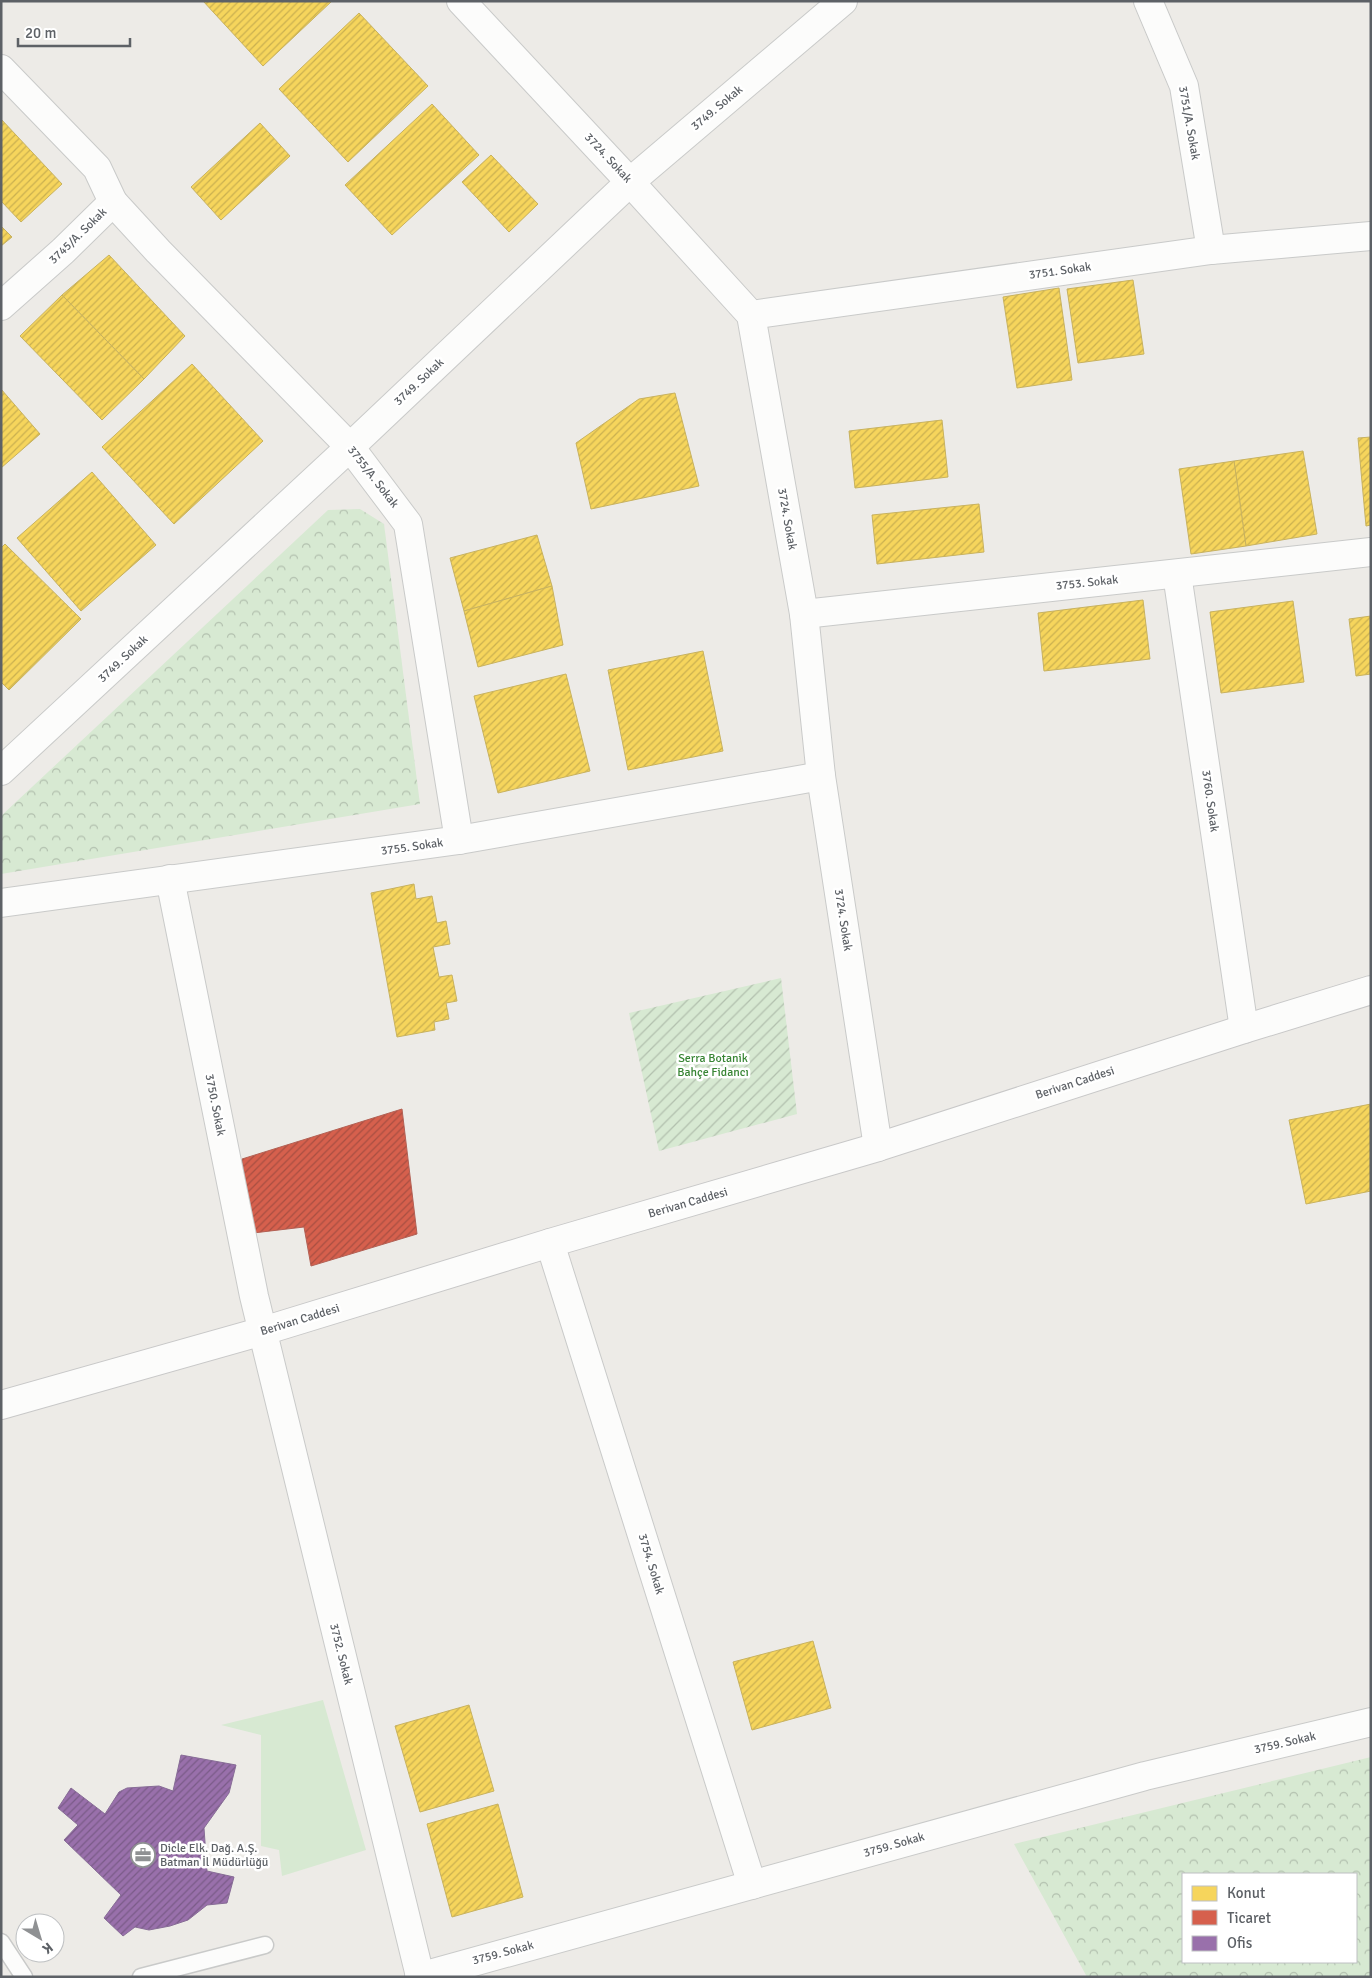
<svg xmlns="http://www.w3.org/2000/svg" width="1372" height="1978" font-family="Signika,sans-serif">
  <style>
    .grass { fill: #d7e9d2 }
    .park { fill: url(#park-crowns); fill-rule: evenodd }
    .garden { fill: url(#garden-furrows) }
    .homes { fill: url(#homes-hatch); stroke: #c8b25f }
    .shops { fill: url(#shops-hatch); stroke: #b26054 }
    .offices { fill: url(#offices-hatch); stroke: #876c96 }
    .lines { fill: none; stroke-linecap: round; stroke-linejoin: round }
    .lane-casing { stroke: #c9cac9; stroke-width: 19 }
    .street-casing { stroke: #c9cac9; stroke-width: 30 }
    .secondary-casing { stroke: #c8c8c8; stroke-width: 30 }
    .lane { stroke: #fcfcfb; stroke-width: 16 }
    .street { stroke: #fcfcfb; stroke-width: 28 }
    .secondary { stroke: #fcfcfb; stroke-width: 28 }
    .labels { text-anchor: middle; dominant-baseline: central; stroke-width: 5; stroke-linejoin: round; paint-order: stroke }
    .street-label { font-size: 12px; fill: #5d6166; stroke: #fff }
    .park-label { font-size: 12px; fill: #388534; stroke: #fff }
    .poi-label { font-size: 12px; fill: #5d6166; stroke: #fff; text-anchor: start }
  </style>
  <defs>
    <pattern id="park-crowns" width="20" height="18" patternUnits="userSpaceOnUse" patternTransform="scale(1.25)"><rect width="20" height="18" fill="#d7e9d2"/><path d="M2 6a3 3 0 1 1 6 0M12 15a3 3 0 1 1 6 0" fill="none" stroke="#b2c0ae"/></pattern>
    <pattern id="garden-furrows" width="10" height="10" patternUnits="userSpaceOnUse" patternTransform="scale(1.25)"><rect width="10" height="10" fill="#d7e9d2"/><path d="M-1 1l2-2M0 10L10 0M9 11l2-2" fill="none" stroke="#b2c0ae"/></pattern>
    <pattern id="homes-hatch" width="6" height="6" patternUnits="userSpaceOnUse" patternTransform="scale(1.25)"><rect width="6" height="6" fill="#f6d55c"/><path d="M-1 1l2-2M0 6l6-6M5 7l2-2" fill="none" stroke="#cab050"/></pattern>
    <pattern id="shops-hatch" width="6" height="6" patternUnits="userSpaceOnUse" patternTransform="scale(1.25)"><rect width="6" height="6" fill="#d6604d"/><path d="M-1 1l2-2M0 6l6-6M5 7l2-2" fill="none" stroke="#a84f42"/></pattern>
    <pattern id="offices-hatch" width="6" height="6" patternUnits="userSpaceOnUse" patternTransform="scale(1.25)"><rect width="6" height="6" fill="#9970ab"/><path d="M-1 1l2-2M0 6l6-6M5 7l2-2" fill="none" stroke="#7a5b88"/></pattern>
  </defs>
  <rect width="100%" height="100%" fill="#edebe7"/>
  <path class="grass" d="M323,1700L366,1850L282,1876L279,1850L261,1846V1735L221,1725Z"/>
  <g class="park">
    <path d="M360,509L384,524L420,804L1,874V816L328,510Z"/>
    <path d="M1371,1757V1977H1087L1014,1844ZM1183,1874H1356V1962H1183Z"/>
  </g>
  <path class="garden" d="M781,978L797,1114L659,1151L629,1013Z"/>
  <g class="homes">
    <path d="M203,1H332L263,66Z"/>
    <path d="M359,13L428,86L348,162L279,89Z"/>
    <path d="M432,104L479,155L392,235L345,185Z"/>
    <path d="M1,119L62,184L21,222L1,201Z"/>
    <path d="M260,123L290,156L221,220L191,187Z"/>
    <path d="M491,155L538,204L509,232L462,182Z"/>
    <path d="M1,226L12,237L1,246Z"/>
    <path d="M109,255L185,336L144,379L62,295Z"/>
    <path d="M1133,280L1144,354L1078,363L1067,289Z"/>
    <path d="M1059,288L1072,380L1017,388L1003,297Z"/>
    <path d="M62,295L144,379L102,420L20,336Z"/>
    <path d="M192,364L263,441L174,524L102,447Z"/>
    <path d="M1,389L40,434L1,468Z"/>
    <path d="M675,393L699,486L591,509L576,443L639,399Z"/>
    <path d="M942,420L948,477L855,488L849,431Z"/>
    <path d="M1371,437V525L1366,526L1358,438Z"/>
    <path d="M1303,451L1317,534L1246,546L1234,461Z"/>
    <path d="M1234,461L1246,546L1191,554L1179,469Z"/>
    <path d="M92,472L156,545L81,611L17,538Z"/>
    <path d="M979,504L984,552L877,564L872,515Z"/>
    <path d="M537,535L552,586L464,611L450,558Z"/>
    <path d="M5,544L81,619L9,690L1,682V548Z"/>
    <path d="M552,586L563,645L478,667L464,611Z"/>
    <path d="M1143,600L1150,659L1044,671L1038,613Z"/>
    <path d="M1293,601L1304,682L1221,693L1210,612Z"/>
    <path d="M1371,616V674L1356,676L1349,619Z"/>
    <path d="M703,651L723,751L628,770L608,670Z"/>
    <path d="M566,674L590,771L498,793L474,696Z"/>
    <path d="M414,884L416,899L432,896L437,923L446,921L450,944L433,947L439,977L452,975L457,1001L446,1003L449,1019L434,1022L435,1030L397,1037L371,893Z"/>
    <path d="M1371,1104V1191L1306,1204L1289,1120Z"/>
    <path d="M813,1641L831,1708L752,1730L733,1662Z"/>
    <path d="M469,1705L494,1791L420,1812L395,1726Z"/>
    <path d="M498,1804L523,1897L452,1917L427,1824Z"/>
  </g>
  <path class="shops" d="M402,1109L417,1234L311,1266L304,1227L253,1233L242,1159Z"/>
  <path class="offices" d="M181,1755L236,1765L229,1793L204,1828L207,1871L234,1877L227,1903L207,1905L188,1920L170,1926L149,1930L135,1927L123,1936L104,1918L121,1895L64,1840L78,1825L58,1808L71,1788L105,1814L119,1792L127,1788L159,1786L173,1791Z"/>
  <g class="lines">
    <defs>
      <g id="lane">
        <path d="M1,1942L24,1977"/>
        <path d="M141,1977L265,1945"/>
      </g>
      <g id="street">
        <path d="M461,1L630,182L751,315L804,614L821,776L878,1147"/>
        <path d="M1148,1L1184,86L1211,250"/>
        <path d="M1,69L97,168L113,202L63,251L1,306"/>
        <path d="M113,202L158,251L350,447L408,524L459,840"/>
        <path d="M751,315L1211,250L1371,236"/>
        <path d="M1177,574L1244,1029"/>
        <path d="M804,614L1371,552"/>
        <path d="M1,771L350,447L630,182L843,1"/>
        <path d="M170,879L254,1296L420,1976"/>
        <path d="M1,903L459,840L821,776"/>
        <path d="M550,1243L752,1885"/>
        <path d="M419,1977L1145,1776L1371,1722"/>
      </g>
      <path id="secondary" d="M1,1405L263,1331L550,1243L878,1147L1244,1029L1371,990"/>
    </defs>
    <use href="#lane" class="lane-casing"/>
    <use href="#street" class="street-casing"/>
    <use href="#secondary" class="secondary-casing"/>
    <use href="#lane" class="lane"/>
    <use href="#street" class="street"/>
    <use href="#secondary" class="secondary"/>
  </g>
  <defs>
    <symbol id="office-ring" viewBox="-11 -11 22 22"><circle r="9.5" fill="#fff" stroke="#8f9193" stroke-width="1.5"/><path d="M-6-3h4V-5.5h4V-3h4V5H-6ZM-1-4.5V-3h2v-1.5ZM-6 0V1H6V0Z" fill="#8f9193"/></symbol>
  </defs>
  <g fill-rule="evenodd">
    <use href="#office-ring" x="129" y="1841" width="28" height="28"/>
  </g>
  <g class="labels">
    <g class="street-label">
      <text transform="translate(717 108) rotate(-40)">3749. Sokak</text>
      <text transform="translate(1189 123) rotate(80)">3751/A. Sokak</text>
      <text transform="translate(608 158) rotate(47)">3724. Sokak</text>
      <text transform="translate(78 236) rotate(-44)">3745/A. Sokak</text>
      <text transform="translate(1060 271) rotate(-8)">3751. Sokak</text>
      <text transform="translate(419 382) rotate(-43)">3749. Sokak</text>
      <text transform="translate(373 477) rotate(52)">3755/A. Sokak</text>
      <text transform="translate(787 519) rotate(80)">3724. Sokak</text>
      <text transform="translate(1087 583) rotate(-6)">3753. Sokak</text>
      <text transform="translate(123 659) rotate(-43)">3749. Sokak</text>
      <text transform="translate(1210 801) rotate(82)">3760. Sokak</text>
      <text transform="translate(412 847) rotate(-8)">3755. Sokak</text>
      <text transform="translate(843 920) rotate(81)">3724. Sokak</text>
      <text transform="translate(1075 1083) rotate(-18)">Berivan Caddesi</text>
      <text transform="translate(215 1105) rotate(79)">3750. Sokak</text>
      <text transform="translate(688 1203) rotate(-16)">Berivan Caddesi</text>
      <text transform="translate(300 1320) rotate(-17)">Berivan Caddesi</text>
      <text transform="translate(651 1564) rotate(73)">3754. Sokak</text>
      <text transform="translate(341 1654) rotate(76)">3752. Sokak</text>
      <text transform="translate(1285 1743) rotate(-13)">3759. Sokak</text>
      <text transform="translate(894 1845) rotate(-16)">3759. Sokak</text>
      <text transform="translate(503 1953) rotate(-15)">3759. Sokak</text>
    </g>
    <g class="park-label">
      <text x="713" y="1058">Serra Botanik<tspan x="713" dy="14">Bahçe Fidancı</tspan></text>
    </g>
    <g class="poi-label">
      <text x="160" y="1848">Dicle Elk. Dağ. A.Ş.<tspan x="160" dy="14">Batman İl Müdürlüğü</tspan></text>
    </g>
  </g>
  <rect width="1372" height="1978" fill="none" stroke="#5d6166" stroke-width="5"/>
  <rect x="1182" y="1873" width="175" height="90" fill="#ffffff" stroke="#bec0c2"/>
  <rect x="1192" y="1886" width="25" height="15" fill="#f6d55c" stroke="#bec0c2"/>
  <text x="1227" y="1898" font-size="15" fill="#5d6166">Konut</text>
  <rect x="1192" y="1910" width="25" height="15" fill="#d6604d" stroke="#bec0c2"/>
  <text x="1227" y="1923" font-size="15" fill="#5d6166">Ticaret</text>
  <rect x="1192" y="1936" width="25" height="15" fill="#9970ab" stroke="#bec0c2"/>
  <text x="1227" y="1948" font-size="15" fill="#5d6166">Ofis</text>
  <g transform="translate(40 1938) rotate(142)"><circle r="24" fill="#ffffff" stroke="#bec0c2"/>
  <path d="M0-4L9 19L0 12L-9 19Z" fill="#8f9193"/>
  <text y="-8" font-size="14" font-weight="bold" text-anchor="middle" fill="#5d6166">K</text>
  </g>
  <path d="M18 38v8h112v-8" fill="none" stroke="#5d6166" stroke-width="2.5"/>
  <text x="25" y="38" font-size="15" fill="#5d6166" stroke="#ffffff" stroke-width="4" paint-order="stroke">20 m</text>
</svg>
